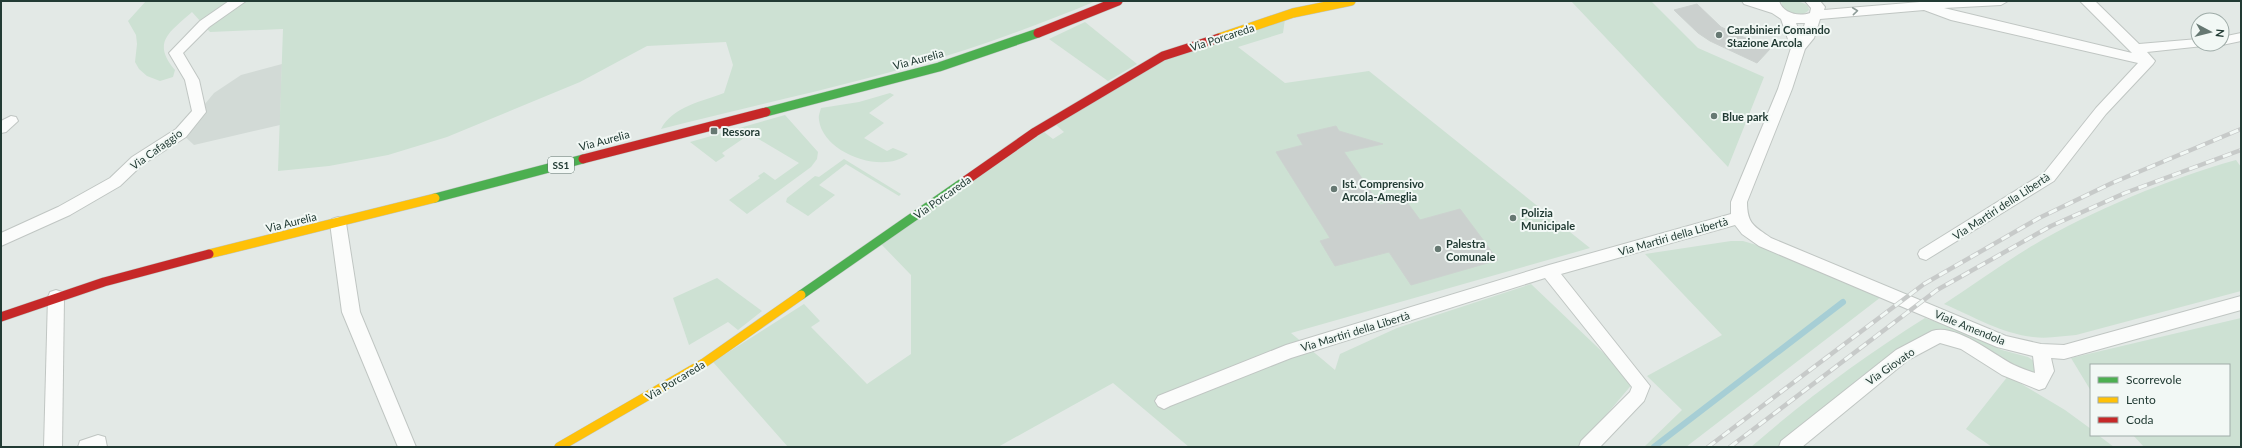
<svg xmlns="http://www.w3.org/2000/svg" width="2242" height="448" font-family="Lato,sans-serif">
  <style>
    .built { fill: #d2dad6 }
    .green { fill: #cde1d3 }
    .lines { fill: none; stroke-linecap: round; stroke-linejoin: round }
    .stream { stroke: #a6ced5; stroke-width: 6 }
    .building { fill: #cbd0ce; stroke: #ccd2cf }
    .street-casing { stroke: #c0c6c3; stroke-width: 2 }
    .fast-casing { stroke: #bfc6c3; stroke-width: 10 }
    .slow-casing { stroke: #bfc6c3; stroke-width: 10 }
    .jam-casing { stroke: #bfc6c3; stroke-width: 10 }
    .street { fill: #fbfcfb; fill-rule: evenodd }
    .fast { stroke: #4caf50; stroke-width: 9 }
    .slow { stroke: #ffc107; stroke-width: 9 }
    .jam { stroke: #c62828; stroke-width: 9 }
    .rail-casing { stroke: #c7cac9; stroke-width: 4.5 }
    .rail { stroke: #f2f8f5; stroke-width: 3; stroke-dasharray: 9; stroke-linecap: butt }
    .oneway { stroke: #8e9c98 }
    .poi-dot { fill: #667872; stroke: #f2f8f5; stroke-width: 1.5 }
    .labels { text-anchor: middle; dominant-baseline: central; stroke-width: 4; stroke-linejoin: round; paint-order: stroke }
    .shield { fill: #f2f8f5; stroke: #60746e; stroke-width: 1 }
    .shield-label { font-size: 10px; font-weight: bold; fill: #223b34 }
    .poi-label { font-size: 11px; font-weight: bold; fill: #223b34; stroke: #f2f8f5; text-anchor: start }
    .street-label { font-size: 11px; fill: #223b34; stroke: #f2f8f5 }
  </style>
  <rect width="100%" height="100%" fill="#e3e9e6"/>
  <path class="built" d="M282,64L280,125L194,145L181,133L214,93L241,75Z"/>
  <g class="green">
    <path d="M146,1H1096C1053,19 1010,35 965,50C866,82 762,103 661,129C672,107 703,101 724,93L733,65L726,42L647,46L580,82L447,137L388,155L329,166L278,171L283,29L210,32L192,12C170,32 151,42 175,70L173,77L160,81L147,76L139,69L135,62L137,44L136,35L128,21Z"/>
    <path d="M1571,1H1651L1698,48L1764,77L1728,167Z"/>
    <path d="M1781,1C1790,1 1809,0 1809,10C1802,18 1791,14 1783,9Z"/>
    <path d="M1285,19L1283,33L1238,47L1285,83L1369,71L1590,248L1291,333L1335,370L1340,354L1397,328L1531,284L1634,382L1579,447H1189L1113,383L998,447H788L713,362L804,304L820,321L811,327L867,384L911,354V275L881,244L1044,132L1053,139L1064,132L1055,124L1166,58Z"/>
    <path d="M1085,22L1137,64L1108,81L1049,39Z"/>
    <path d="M890,93L894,95L869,113L884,123L864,138L887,151L893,148L908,154C883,175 823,153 819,120C818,116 820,112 821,108L859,102Z"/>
    <path d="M785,115L818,152L817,159L811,167L747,214L729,200L760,178L758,176L764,172L775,180L799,163L750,134L722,153L725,156L716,162L690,142Z"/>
    <path d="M844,159L901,194L899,196L846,164L819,185L835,195L808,216L786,202L787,198L815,176L819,177Z"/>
    <path d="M2236,160L2241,167V291L2076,335C2062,336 2048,339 2033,337C2003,334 1972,316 1944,304C1972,286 1999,266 2027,249C2088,212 2168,179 2236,160Z"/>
    <path d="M1731,241H1743L1760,246L1881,297L1686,447H1644L1682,410L1647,376L1722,335L1645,254Z"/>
    <path d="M717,278L762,311L738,330L728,322L689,345L673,298Z"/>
    <path d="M1925,318L1965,332L2002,350L2028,357L2038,364L2036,372L2030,375L1936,332L1897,351L1862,376L1777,447H1751C1806,399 1863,357 1925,318Z"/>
    <path d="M2241,318V447H2144L2133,435H2229V365H2091V391L2071,358Z"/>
    <path d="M2008,376L2065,410L2091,429V435H2098L2114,447H1992L1966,429Z"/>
  </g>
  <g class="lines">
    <path class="stream" d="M1654,447L1843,302"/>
  </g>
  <g class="building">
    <path d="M1697,4L1721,27L1770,49L1757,63L1710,41L1698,33L1674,10Z"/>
    <path d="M1336,126L1339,131L1383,144L1344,152L1380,205L1404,198L1420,220L1460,209L1498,260L1411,285L1389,252L1335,266L1320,241L1330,238L1276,152L1303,145L1297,135Z"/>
  </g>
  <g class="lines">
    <defs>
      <g id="street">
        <path d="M229,1H246L209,27L183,53L199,80L206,112L186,137L142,165L120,186L70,215L1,246V233L58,207L110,178L132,157L176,129L192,111L185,80L169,53L200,21Z"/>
        <path d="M1742,1H1779C1783,13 1798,17 1810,13L1811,8L1805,1H1820L1825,7L1824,10L1932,1H2008L2001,5L1944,8L2132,53L2080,1H2095L2139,44L2198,39V44H2204L2203,46L2147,52L2155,61L2153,64L2106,114L2054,181L1926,260L1920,258L1918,254L1920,250L2044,173L2096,108L2138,63L1951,20L1924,10L1820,19L1814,38L1805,49L1792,89L1747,202C1747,224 1754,226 1771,238L2006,336L2041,344L2064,345L2241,296V310L2064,359L2051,358L2054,371L2045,388L2039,390L2002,375L1961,349L1940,343L1908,360L1802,447H1779L1781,441L1896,350L1932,331C1956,323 1994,355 2014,365C2021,368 2028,371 2035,373L2033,356L1997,347L1759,246L1742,234L1735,225L1561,274L1650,386L1644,401L1600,447H1579L1581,441L1630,392L1632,387L1545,278L1291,358L1170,406L1164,409L1158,406L1155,401L1158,396L1286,345L1549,265L1731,214V202L1778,89L1791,48L1781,19L1772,13L1744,4ZM1796,23H1805L1801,36Z"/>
        <path d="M2241,33V41L2222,45L2217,44H2222V37Z"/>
        <path d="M11,116L16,117L18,121L6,132L1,133V121Z"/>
        <path d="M338,217L344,219L346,223L360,312L416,447H398L342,312L330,223L332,219Z"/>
        <path d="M56,290L62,292L64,297L62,447H44L48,297L50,292Z"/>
        <path d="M98,435L105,437L107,447H78L80,441Z"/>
      </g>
      <g id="fast">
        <path d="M766,112L939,67L1038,33"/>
        <path d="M435,198L583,159"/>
        <path d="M801,295L965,181"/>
      </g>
      <g id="slow">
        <path d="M1219,38L1293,13L1351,1"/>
        <path d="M209,254L435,198"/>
        <path d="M559,447L704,363L801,295"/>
      </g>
      <g id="jam">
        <path d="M1038,33L1118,1"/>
        <path d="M583,159L766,112"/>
        <path d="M965,181L1035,132L1163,56L1219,38"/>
        <path d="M1,317L104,282L209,254"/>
      </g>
    </defs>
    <use href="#street" class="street-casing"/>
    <use href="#fast" class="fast-casing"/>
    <use href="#slow" class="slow-casing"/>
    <use href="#jam" class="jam-casing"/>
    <use href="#street" class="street"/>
    <use href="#fast" class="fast"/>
    <use href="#slow" class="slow"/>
    <use href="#jam" class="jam"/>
    <defs>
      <g id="rail">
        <path d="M1708,447L1924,284L2039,218L2112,183L2241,129"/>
        <path d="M1730,447L1937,290L2051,226L2125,193L2241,150"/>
      </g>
    </defs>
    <use href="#rail" class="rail-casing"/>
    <use href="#rail" class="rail"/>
  </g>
  <defs><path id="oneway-chevron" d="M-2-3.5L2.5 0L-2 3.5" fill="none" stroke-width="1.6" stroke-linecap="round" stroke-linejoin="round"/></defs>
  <use class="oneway" href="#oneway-chevron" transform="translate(1855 11) rotate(-6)"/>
  <g class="poi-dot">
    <circle cx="1719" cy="35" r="4"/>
    <circle cx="1714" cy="116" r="4"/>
    <rect x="710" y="127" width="8" height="8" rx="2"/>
    <circle cx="1334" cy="189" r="4"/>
    <circle cx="1513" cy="218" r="4"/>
    <circle cx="1438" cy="249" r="4"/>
  </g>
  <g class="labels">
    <rect class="shield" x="548" y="157" width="26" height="16" rx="3"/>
    <g class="shield-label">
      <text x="561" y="165">SS1</text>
    </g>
    <g class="poi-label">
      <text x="1727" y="29">Carabinieri Comando<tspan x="1727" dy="13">Stazione Arcola</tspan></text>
      <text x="1722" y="116">Blue park</text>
      <text x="722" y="131">Ressora</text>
      <text x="1342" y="183">Ist. Comprensivo<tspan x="1342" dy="13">Arcola-Ameglia</tspan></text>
      <text x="1521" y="212">Polizia<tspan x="1521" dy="13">Municipale</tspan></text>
      <text x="1446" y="243">Palestra<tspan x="1446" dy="13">Comunale</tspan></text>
    </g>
    <g class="street-label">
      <text transform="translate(1222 37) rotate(-18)">Via Porcareda</text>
      <text transform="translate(918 59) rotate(-15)">Via Aurelia</text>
      <text transform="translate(604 140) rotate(-15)">Via Aurelia</text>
      <text transform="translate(156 149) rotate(-36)">Via Cafaggio</text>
      <text transform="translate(942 197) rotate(-35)">Via Porcareda</text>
      <text transform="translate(2001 206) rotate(-33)">Via Martiri della Libertà</text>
      <text transform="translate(291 222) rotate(-14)">Via Aurelia</text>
      <text transform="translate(1673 236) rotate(-16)">Via Martiri della Libertà</text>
      <text transform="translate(1970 327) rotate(22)">Viale Amendola</text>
      <text transform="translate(1355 331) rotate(-17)">Via Martiri della Libertà</text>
      <text transform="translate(1890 366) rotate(-35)">Via Giovato</text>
      <text transform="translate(675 380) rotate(-31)">Via Porcareda</text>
    </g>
  </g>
  <rect width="2242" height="448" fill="none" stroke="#223b34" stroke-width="4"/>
  <rect x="2090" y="364" width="140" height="72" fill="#f2f8f5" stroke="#9faca8"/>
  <rect x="2098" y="377" width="20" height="6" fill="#4caf50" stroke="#9faca8"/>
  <text x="2126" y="384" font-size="12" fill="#223b34">Scorrevole</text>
  <rect x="2098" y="397" width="20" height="6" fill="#ffc107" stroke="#9faca8"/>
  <text x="2126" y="404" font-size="12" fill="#223b34">Lento</text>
  <rect x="2098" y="417" width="20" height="6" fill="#c62828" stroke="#9faca8"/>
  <text x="2126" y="424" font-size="12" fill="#223b34">Coda</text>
  <g transform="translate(2210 32) rotate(97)"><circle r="19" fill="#f2f8f5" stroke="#9faca8"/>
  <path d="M0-3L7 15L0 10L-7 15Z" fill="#667872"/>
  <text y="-6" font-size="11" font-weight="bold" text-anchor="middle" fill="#223b34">N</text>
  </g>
</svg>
